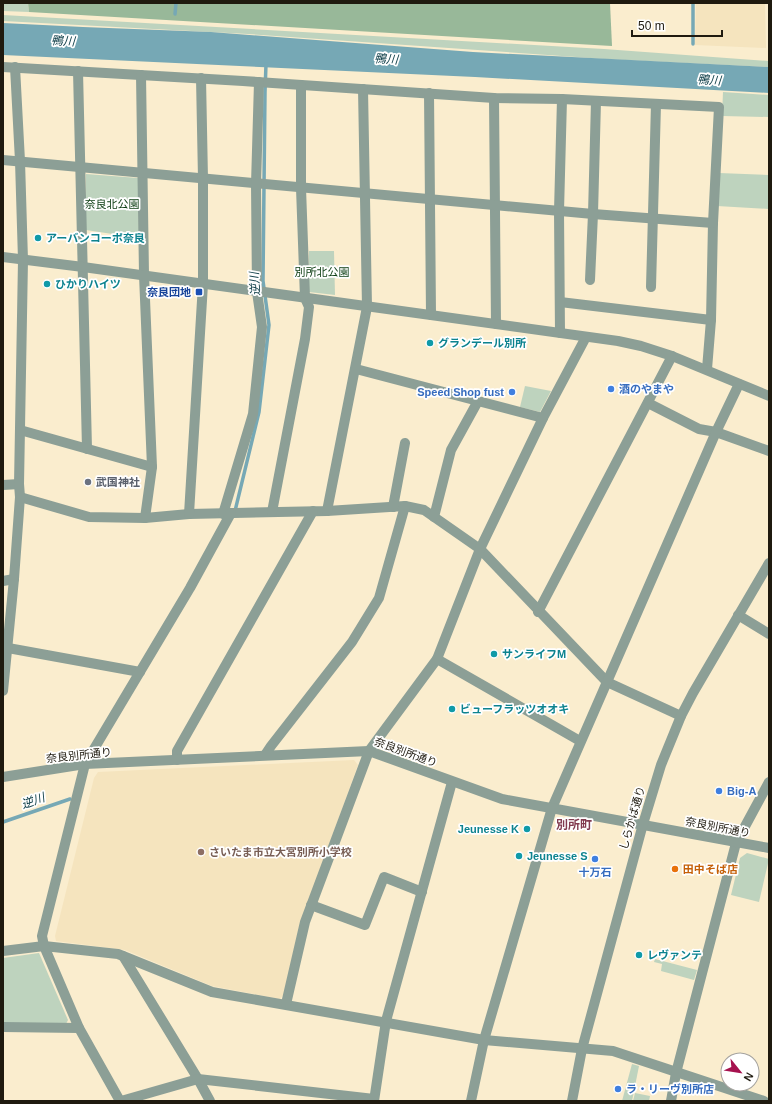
<svg xmlns="http://www.w3.org/2000/svg" width="772" height="1104" font-family="Helvetica,'Noto Sans JP',sans-serif">
  <style>
    .built { fill: #f5e4be }
    .green { fill: #bed3be }
    .forest { fill: #98b899 }
    .water { fill: #76a8b5 }
    .lines { fill: none; stroke-linecap: round; stroke-linejoin: round }
    .stream { stroke: #76a8b5; stroke-width: 3.5 }
    .minor { stroke: #8c9f96; stroke-width: 10 }
    .tertiary { stroke: #8c9f96; stroke-width: 10 }
    .culture-dot { fill: #0f9aa8; stroke: #fff; stroke-width: 1.5 }
    .transit-dot { fill: #1a4fb4; stroke: #fff; stroke-width: 1.5 }
    .shop-dot { fill: #3f7fe0; stroke: #fff; stroke-width: 1.5 }
    .worship-dot { fill: #6b7280; stroke: #fff; stroke-width: 1.5 }
    .education-dot { fill: #8d6e63; stroke: #fff; stroke-width: 1.5 }
    .food-dot { fill: #e8710a; stroke: #fff; stroke-width: 1.5 }
    .labels { text-anchor: middle; dominant-baseline: central; stroke-width: 3.5; stroke-linejoin: round; paint-order: stroke }
    .park-label { font-size: 11px; fill: #104016; stroke: #fff }
    .culture-label { font-size: 11px; font-weight: bold; fill: #0d838f; stroke: #fff; text-anchor: start }
    .transit-label { font-size: 11px; font-weight: bold; fill: #164399; stroke: #fff; text-anchor: end }
    .shop-label { font-size: 11px; font-weight: bold; fill: #366cbe; stroke: #fff; text-anchor: start }
    .worship-label { font-size: 11px; font-weight: bold; fill: #5b616d; stroke: #fff; text-anchor: start }
    .street-label { font-size: 11px; fill: #1f1a0f; stroke: #fff }
    .education-label { font-size: 11px; font-weight: bold; fill: #785e54; stroke: #fff; text-anchor: start }
    .food-label { font-size: 11px; font-weight: bold; fill: #c56008; stroke: #fff; text-anchor: start }
    .water-label { font-size: 12px; font-style: italic; fill: #0d3d47; stroke: #fff }
    .neighbourhood-label { font-size: 12px; font-weight: bold; fill: #823b4f; stroke: #fff }
  </style>
  <rect width="100%" height="100%" fill="#faedce"/>
  <g class="built">
    <path d="M696,3H765L766,48L695,45Z"/>
    <path d="M354,760L358,765L299,927L284,994L280,999L212,986L125,950L56,941L55,936L94,778L98,772Z"/>
  </g>
  <g class="green">
    <path d="M3,3H28L29,12L3,11Z"/>
    <path d="M3,15L604,49L769,61V67L605,59L248,34L3,21Z"/>
    <path d="M723,92L769,95V117L722,116Z"/>
    <path d="M719,173L769,175V209L717,206Z"/>
    <path d="M86,174L138,178L139,238L86,230Z"/>
    <path d="M309,251H334L335,295L309,292Z"/>
    <path d="M525,386L551,391L540,412L520,407Z"/>
    <path d="M747,853L769,859L759,902L731,895L740,858Z"/>
    <path d="M39,953L68,1020L66,1024H3V958Z"/>
    <path d="M655,959L697,970L694,980L661,971L662,964L654,962Z"/>
    <path d="M632,1064L639,1066L632,1101H622Z"/>
    <path d="M635,1093L650,1096L649,1101H633Z"/>
  </g>
  <path class="forest" d="M28,3H610L612,46L29,12Z"/>
  <path class="water" d="M3,23L83,27L211,32L473,52L769,67V93L475,77L3,55Z"/>
  <g class="lines">
    <g class="stream">
      <path d="M693,3V44"/>
      <path d="M175,14L176,3"/>
      <path d="M235,511L259,412L269,325L263,281L265,92L266,64"/>
      <path d="M3,822L70,799"/>
    </g>
    <g class="minor">
      <path d="M3,67L243,81L494,98L562,99L719,107L713,223L711,320L707,369"/>
      <path d="M15,67L20,161"/>
      <path d="M78,71L87,449"/>
      <path d="M141,75L144,275L152,467L145,518"/>
      <path d="M429,93L431,315"/>
      <path d="M494,98L496,324"/>
      <path d="M3,160L593,214L713,223"/>
      <path d="M590,280L593,214L596,101"/>
      <path d="M651,287L656,104"/>
      <path d="M560,302L711,320"/>
      <path d="M560,333L559,211L562,99"/>
      <path d="M356,369L543,418"/>
      <path d="M648,403L699,429L716,432L769,451"/>
      <path d="M20,430L152,467"/>
      <path d="M20,497L89,517L145,518L189,514L327,511L405,506L424,510L480,549L607,682L681,716"/>
      <path d="M393,507L405,443"/>
      <path d="M327,511L367,307L363,89"/>
      <path d="M272,512L305,339L309,307L305,298L301,188V85"/>
      <path d="M189,514L203,284V179L201,78"/>
      <path d="M223,514L253,414L262,327L257,292L256,184L259,82"/>
      <path d="M434,517L451,450L478,401"/>
      <path d="M3,581L14,579"/>
      <path d="M538,612L672,356"/>
      <path d="M738,615L769,634"/>
      <path d="M8,648L140,672"/>
      <path d="M437,659L580,741"/>
      <path d="M265,755L271,746L352,642L379,598L405,506"/>
      <path d="M177,760V751L313,511"/>
      <path d="M311,905L365,925L384,877L422,892"/>
      <path d="M3,951L44,946L118,954L212,992L484,1040L613,1051L764,1101"/>
      <path d="M123,956L198,1079L210,1101"/>
      <path d="M286,1004L305,922L369,751L437,659L480,549L543,418L586,337"/>
      <path d="M3,1027L79,1028"/>
      <path d="M120,1101L79,1028L44,946L42,936L85,764L190,588L231,513"/>
      <path d="M121,1101L198,1079L374,1099"/>
      <path d="M374,1101L386,1021L452,782"/>
      <path d="M471,1101L484,1040L552,808L716,432L739,384"/>
      <path d="M671,1101L676,1073L736,843L769,782"/>
    </g>
    <g class="tertiary">
      <path d="M3,257L83,267L618,341L641,346L672,356L769,396"/>
      <path d="M3,485L19,484"/>
      <path d="M3,691L14,579L20,497L19,484L23,260L20,161"/>
      <path d="M3,777L85,764L369,751L502,799L769,848"/>
      <path d="M572,1101L582,1049L643,824L661,765L681,716L693,693L769,563"/>
    </g>
  </g>
  <g class="culture-dot">
    <circle cx="38" cy="238" r="4"/>
    <circle cx="47" cy="284" r="4"/>
    <circle cx="430" cy="343" r="4"/>
    <circle cx="494" cy="654" r="4"/>
    <circle cx="452" cy="709" r="4"/>
    <circle cx="527" cy="829" r="4"/>
    <circle cx="519" cy="856" r="4"/>
    <circle cx="639" cy="955" r="4"/>
  </g>
  <rect class="transit-dot" x="195" y="288" width="8" height="8" rx="2"/>
  <g class="shop-dot">
    <circle cx="611" cy="389" r="4"/>
    <circle cx="512" cy="392" r="4"/>
    <circle cx="719" cy="791" r="4"/>
    <circle cx="595" cy="859" r="4"/>
    <circle cx="618" cy="1089" r="4"/>
  </g>
  <circle class="worship-dot" cx="88" cy="482" r="4"/>
  <circle class="education-dot" cx="201" cy="852" r="4"/>
  <circle class="food-dot" cx="675" cy="869" r="4"/>
  <g class="labels">
    <g class="park-label">
      <text x="112" y="204">奈良北公園</text>
      <text x="322" y="272">別所北公園</text>
    </g>
    <g class="culture-label">
      <text x="46" y="238">アーバンコーポ奈良</text>
      <text x="55" y="284">ひかりハイツ</text>
      <text x="438" y="343">グランデール別所</text>
      <text x="502" y="654">サンライフM</text>
      <text x="460" y="709">ビューフラッツオオキ</text>
      <text x="519" y="829" text-anchor="end">Jeunesse K</text>
      <text x="527" y="856">Jeunesse S</text>
      <text x="647" y="955">レヴァンテ</text>
    </g>
    <g class="transit-label">
      <text x="191" y="292">奈良団地</text>
    </g>
    <g class="shop-label">
      <text x="619" y="389">酒のやまや</text>
      <text x="504" y="392" text-anchor="end">Speed Shop fust</text>
      <text x="727" y="791">Big-A</text>
      <text x="595" y="872" text-anchor="middle">十万石</text>
      <text x="626" y="1089">ラ・リーヴ別所店</text>
    </g>
    <g class="worship-label">
      <text x="96" y="482">武国神社</text>
    </g>
    <g class="street-label">
      <text transform="translate(406 752) rotate(20)">奈良別所通り</text>
      <text transform="translate(79 755) rotate(-6)">奈良別所通り</text>
      <text transform="translate(632 818) rotate(-74)">しらかば通り</text>
      <text transform="translate(718 827) rotate(11)">奈良別所通り</text>
    </g>
    <g class="education-label">
      <text x="209" y="852">さいたま市立大宮別所小学校</text>
    </g>
    <g class="food-label">
      <text x="683" y="869">田中そば店</text>
    </g>
    <g class="water-label">
      <text transform="translate(63 41) rotate(3)">鴨川</text>
      <text transform="translate(386 59) rotate(4)">鴨川</text>
      <text transform="translate(709 80) rotate(4)">鴨川</text>
      <text transform="translate(255 284) rotate(-94)">逆川</text>
      <text transform="translate(33 801) rotate(-19)">逆川</text>
    </g>
    <g class="neighbourhood-label">
      <text x="574" y="825">別所町</text>
    </g>
  </g>
  <rect width="772" height="1104" fill="none" stroke="#1f1a0f" stroke-width="8"/>
  <g transform="translate(740 1072) rotate(120)"><circle r="19" fill="#ffffff" stroke="#a5a39f"/>
  <path d="M0-3L7 15L0 10L-7 15Z" fill="#a6124f"/>
  <text y="-6" font-size="11" font-weight="bold" text-anchor="middle" fill="#1f1a0f">N</text>
  </g>
  <path d="M632 30v6h90v-6" fill="none" stroke="#1f1a0f" stroke-width="2"/>
  <text x="638" y="30" font-size="12" fill="#1f1a0f" stroke="#ffffff" stroke-width="3" paint-order="stroke">50 m</text>
</svg>
